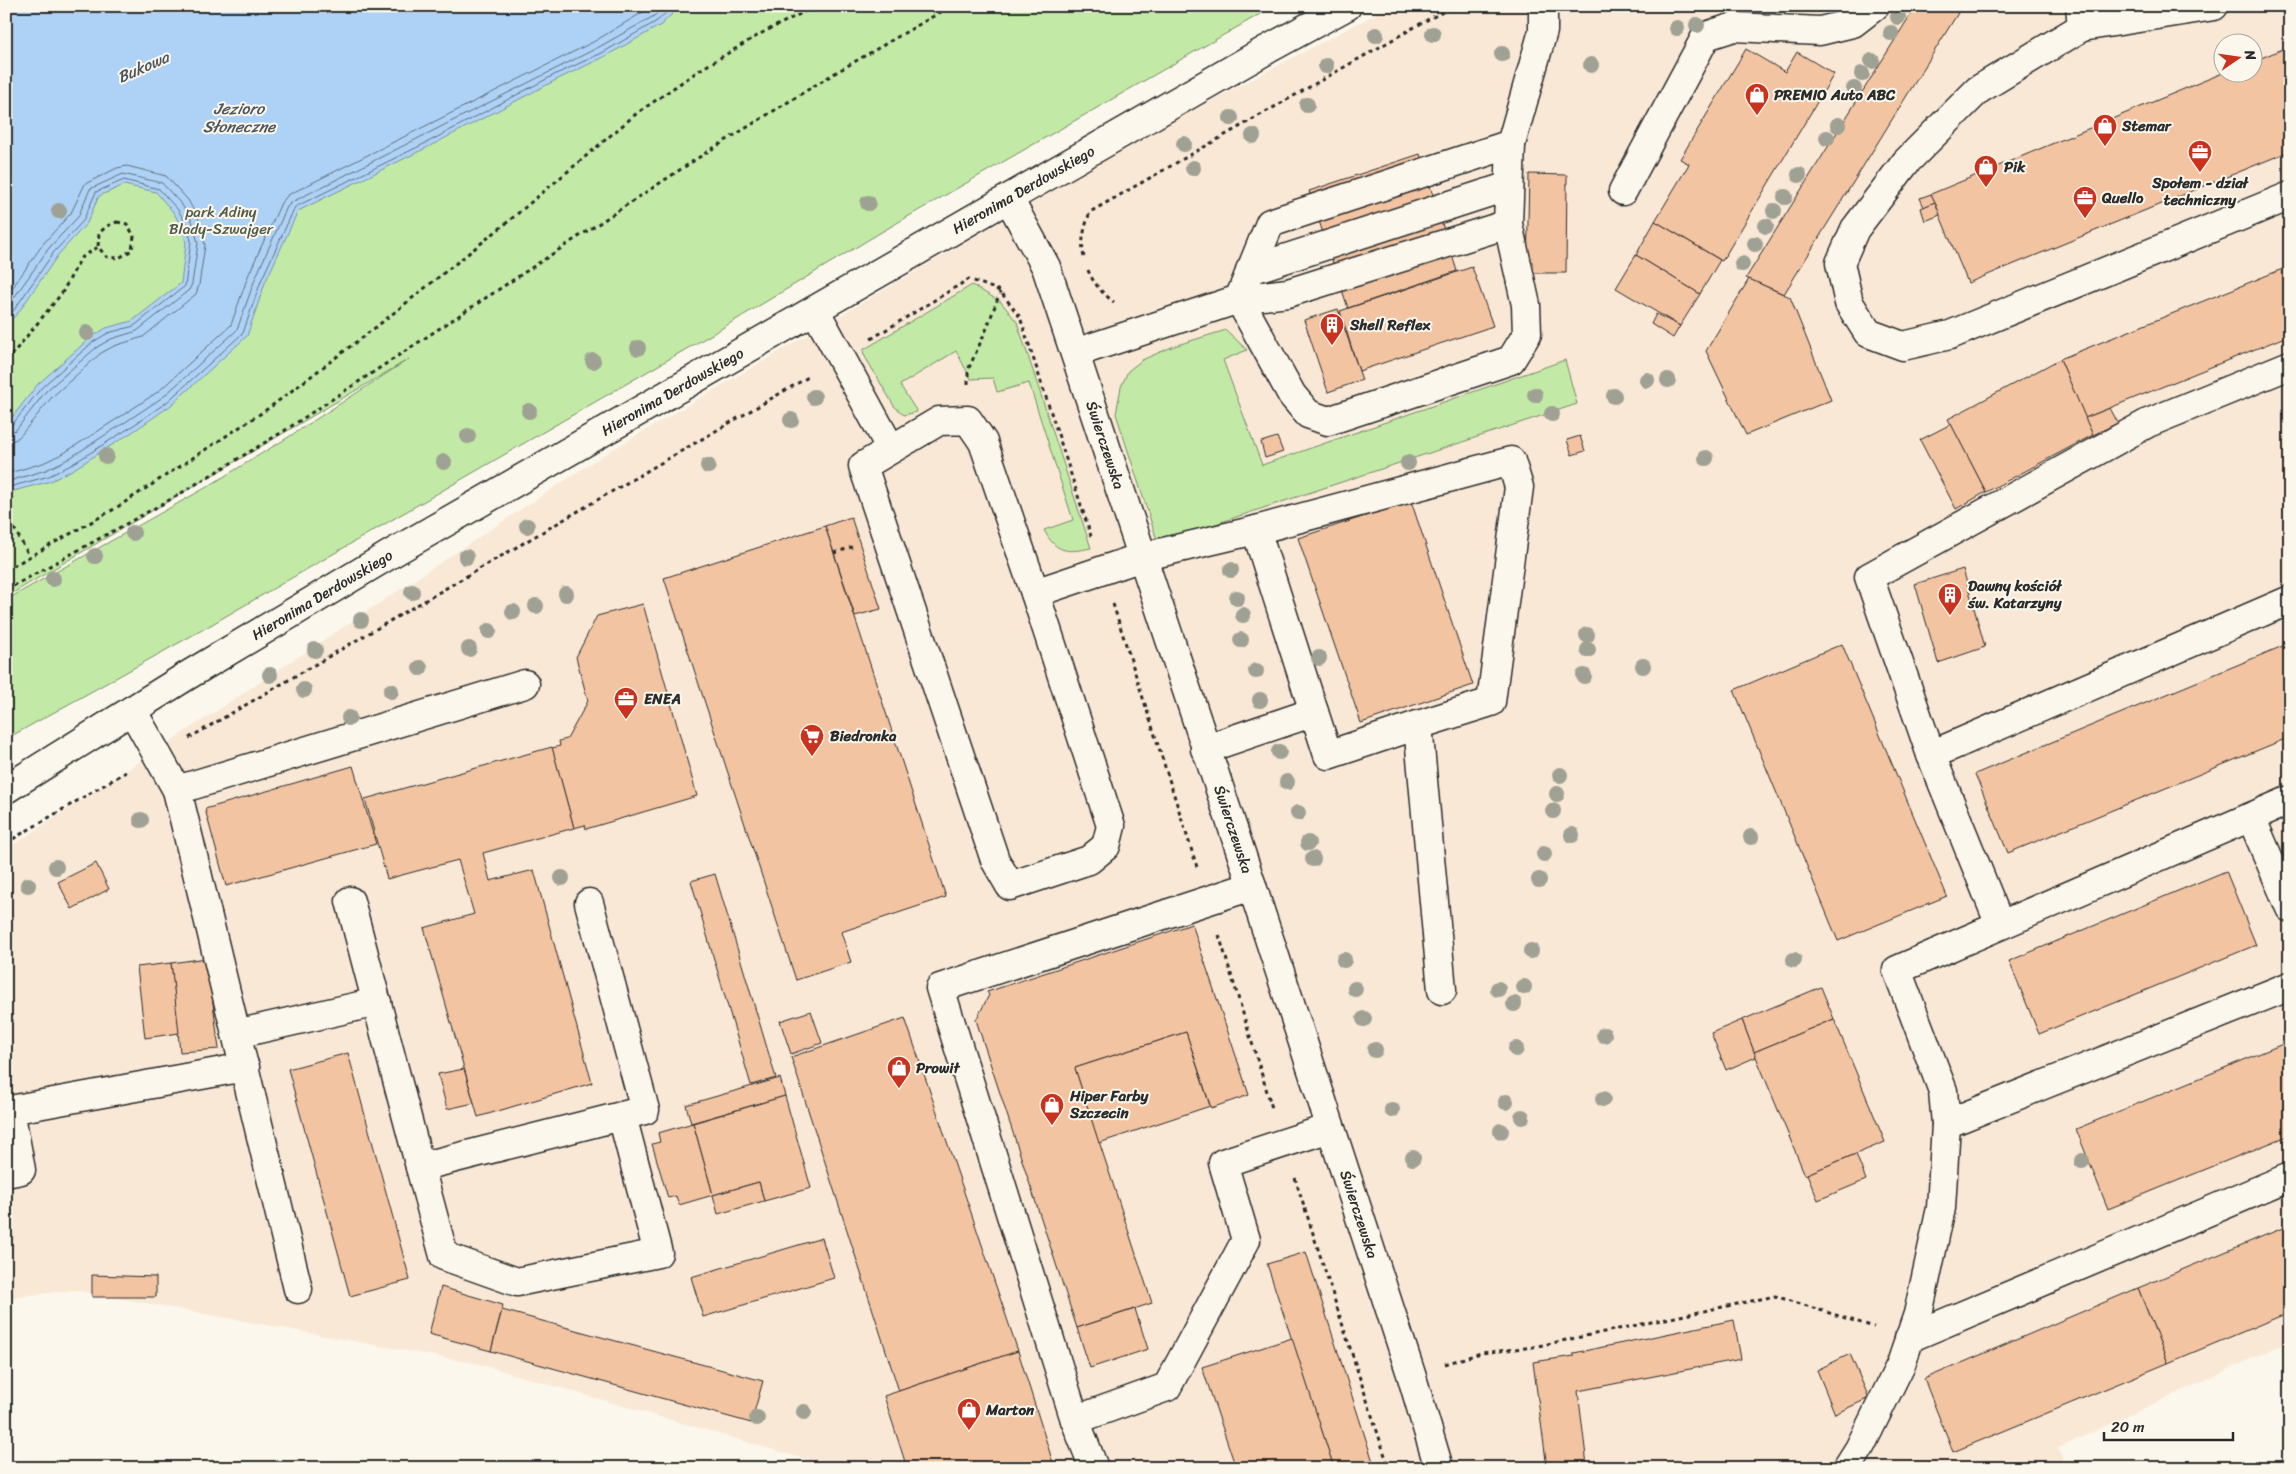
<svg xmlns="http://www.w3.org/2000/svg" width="2296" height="1474" font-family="Sriracha,sans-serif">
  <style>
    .built { fill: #f9e8d6; fill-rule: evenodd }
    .green { fill: #c2eaa6; stroke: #768a68 }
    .water { fill: #aed2f6; stroke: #7a8fa5 }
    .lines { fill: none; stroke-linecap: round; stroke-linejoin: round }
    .shore { stroke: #5f6e7c; stroke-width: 1 }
    .building { fill: #f3c4a2; stroke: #2b2b2b }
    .minor-casing { stroke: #2b2b2b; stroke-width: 31 }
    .major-casing { stroke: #2b2b2b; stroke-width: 31 }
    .path { stroke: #2b2b2b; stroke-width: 3; stroke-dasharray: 4 4; stroke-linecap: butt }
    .minor { stroke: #fbf7ec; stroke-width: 28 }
    .major { stroke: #fbf7ec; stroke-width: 28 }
    .tree { fill: #9ea193 }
    .labels { text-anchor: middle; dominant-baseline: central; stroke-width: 4; stroke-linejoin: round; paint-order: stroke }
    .poi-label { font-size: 15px; font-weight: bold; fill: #2b2b2b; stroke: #fbf7ec; text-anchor: start }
    .street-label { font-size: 15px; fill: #2b2b2b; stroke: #fbf7ec }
    .park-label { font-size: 15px; fill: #515b4a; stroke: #fbf7ec }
    .water-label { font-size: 16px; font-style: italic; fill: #4c555e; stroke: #fbf7ec }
  </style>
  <rect width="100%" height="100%" fill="#fbf7ec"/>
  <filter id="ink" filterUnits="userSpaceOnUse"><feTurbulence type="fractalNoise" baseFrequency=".02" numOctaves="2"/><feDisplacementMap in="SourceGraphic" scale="10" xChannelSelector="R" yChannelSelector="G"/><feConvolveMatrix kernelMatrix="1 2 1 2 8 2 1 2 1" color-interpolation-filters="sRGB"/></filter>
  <g filter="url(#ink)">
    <path class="built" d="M1391,6H2290V1341L2058,1448L2067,1468H836L479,1364L74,1290L6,1298V850L605,454L1159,128ZM2224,42H2254V72H2224Z"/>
    <g class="green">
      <path d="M6,6H1274L883,231L714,333L202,630L6,739V600L207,487L287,438L409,359L6,597Z"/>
      <path d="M972,285L1001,302L1017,322L1091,548C1067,553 1056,553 1044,530L1073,520L1029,383L997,392L993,378L971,379L956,351L900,385L917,412L904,415L894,406L864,355L863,350Z"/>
      <path d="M1226,330L1247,350L1223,360L1262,465L1565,360L1577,404L1158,543L1116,414L1121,387L1128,371L1142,360L1174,346Z"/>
    </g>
    <path class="water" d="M6,6H680L661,25L604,57L558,79L430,146L298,211L265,283L247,336L170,406L134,431L74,469L51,481L6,493V425L38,384L90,338L106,328L132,321L181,283L186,243L182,227L173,212L156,192L124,185L99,196L87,223L58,255L18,313L6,325Z"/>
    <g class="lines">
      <g class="shore">
        <path d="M6,297L43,244L71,213L85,184L117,168L127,166L166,176L188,200L199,220L205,245L199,285L196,294L143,337L114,346L101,353L52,397L21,435L15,440L6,441"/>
        <path d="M6,309L49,248L78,217L90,189L123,174L162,183L182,205L192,221L198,243L192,284L189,290L137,331L111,339L97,347L46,391L16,430L6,433"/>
        <path d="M6,318L14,310L54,252L83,221L96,192L124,180L159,189L178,210L187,225L191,241L185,286L134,326L108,333L93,342L42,387L12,425L6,427"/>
        <path d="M6,474L43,463L64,453L123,415L159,391L231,325L248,276L281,203L288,195L595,41L653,6"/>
        <path d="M6,482L46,470L68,459L127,421L163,397L237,330L255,279L287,207L292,202L599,47L654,16L664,6"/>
        <path d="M6,488L49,476L71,465L131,427L167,402L243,333L261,281L295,207L428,142L556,74L602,53L657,21L673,6"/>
      </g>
    </g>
    <g class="building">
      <path d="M1916,6H1947L1958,13L1784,294L1746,278Z"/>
      <path d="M2290,46V151L1968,283L1931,194L2225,72H2254V61Z"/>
      <path d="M1746,49L1785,72L1797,52L1834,74L1722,261L1655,221L1689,164L1680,159Z"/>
      <path d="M1420,154L1457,271L1348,308L1309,191Z"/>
      <path d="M1529,174L1567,175L1566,273H1527Z"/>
      <path d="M1931,194L1935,202L1924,207L1920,198Z"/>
      <path d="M1935,202L1940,215L1925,221L1921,208Z"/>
      <path d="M1655,221L1720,260L1700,294L1636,255Z"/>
      <path d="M1636,255L1700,294L1680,326L1616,288Z"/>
      <path d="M2290,266V335L2085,418L2060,359Z"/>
      <path d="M1472,267L1493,326L1359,371L1340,311Z"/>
      <path d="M1749,279L1790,297L1831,400L1746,435L1706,351Z"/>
      <path d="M1338,309L1362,380L1328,392L1304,320Z"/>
      <path d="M1656,314L1680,326L1673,338L1651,324Z"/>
      <path d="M2060,359L2093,435L1986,492L1948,419Z"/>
      <path d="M2110,408L2118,423L2093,435L2085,418Z"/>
      <path d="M1951,424L1986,492L1956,509L1920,440Z"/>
      <path d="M1580,436L1585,451L1572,455L1567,440Z"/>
      <path d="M1277,437L1283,452L1265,458L1261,442Z"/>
      <path d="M1411,501L1473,685L1361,723L1298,538Z"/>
      <path d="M851,517L881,609L855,616L825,526Z"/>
      <path d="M825,526L946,897L841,932L851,962L796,980L664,578Z"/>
      <path d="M1963,569L1985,647L1938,663L1915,584Z"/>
      <path d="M643,604L697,796L586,829L585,825L574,828L552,748L560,746L559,741L567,739L588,701L576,657L597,616Z"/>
      <path d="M2290,643V737L2008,853L1975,774Z"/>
      <path d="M1842,644L1947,896L1838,941L1734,690Z"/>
      <path d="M552,747L574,828L483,853L490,881L534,870L592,1083L478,1117L424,928L474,914L458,860L387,879L365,799Z"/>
      <path d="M353,766L376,844L226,886L205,809Z"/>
      <path d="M96,863L109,889L72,909L58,882Z"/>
      <path d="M2226,871L2256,945L2039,1034L2009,961Z"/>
      <path d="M715,874L776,1078L751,1085L691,881Z"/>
      <path d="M1192,924L1249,1095L1211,1108L1186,1032L1075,1068L1152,1303L1077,1328L976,1020L989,995L987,992Z"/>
      <path d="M207,958L219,1049L180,1052L171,963Z"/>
      <path d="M171,963L179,1033L145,1038L137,967Z"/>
      <path d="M1821,987L1834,1019L1754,1052L1742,1020Z"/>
      <path d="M811,1011L822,1043L791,1054L780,1021Z"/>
      <path d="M905,1018L1018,1351L899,1391L791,1057Z"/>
      <path d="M1834,1019L1885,1142L1805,1175L1754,1052Z"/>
      <path d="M1742,1020L1756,1057L1726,1070L1711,1033Z"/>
      <path d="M1186,1032L1210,1106L1099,1143L1075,1068Z"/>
      <path d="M2290,1041V1135L2108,1209L2076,1129Z"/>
      <path d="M348,1053L410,1280L350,1296L288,1069Z"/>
      <path d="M464,1069L474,1103L447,1109L438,1074Z"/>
      <path d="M780,1078L785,1096L691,1123L686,1105Z"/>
      <path d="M785,1096L811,1188L764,1201L759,1182L713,1195L693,1123Z"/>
      <path d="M693,1123L713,1195L679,1205L676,1196L668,1198L652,1144L660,1142L658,1133Z"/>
      <path d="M1856,1154L1866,1180L1818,1200L1807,1174Z"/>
      <path d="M759,1182L764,1201L718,1214L713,1195Z"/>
      <path d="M2290,1225V1312L2168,1363L2138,1288Z"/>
      <path d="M822,1238L834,1278L703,1317L691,1277Z"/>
      <path d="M1306,1252L1375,1468H1334L1267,1264Z"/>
      <path d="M92,1275L156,1277V1297H92Z"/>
      <path d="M441,1287L503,1305L491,1351L429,1334Z"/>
      <path d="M2138,1288L2168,1363L1953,1452L1924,1379Z"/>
      <path d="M1135,1309L1148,1349L1090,1368L1077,1328Z"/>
      <path d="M502,1310L763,1381L751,1423L491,1351Z"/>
      <path d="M1734,1320L1741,1359L1578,1391L1587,1465L1547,1468L1533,1362L1574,1356V1353Z"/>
      <path d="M1292,1338L1334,1468H1236L1202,1367Z"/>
      <path d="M1018,1351L1054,1466L1049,1468H907L884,1396Z"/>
      <path d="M1850,1354L1869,1398L1835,1414L1817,1370Z"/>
    </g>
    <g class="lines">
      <defs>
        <g id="minor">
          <path d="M2080,6L2082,27L2214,6"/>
          <path d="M2082,27L1978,90L1906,162L1855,229L1840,263L1849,303L1868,333L1903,346L1950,335L2290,196"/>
          <path d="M1623,191L1706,36L1734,27L1820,31L1853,23L1875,6"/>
          <path id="s1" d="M1009,199L1046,267L1252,886L1411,1374L1439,1468"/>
          <path d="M1508,224L1288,293L1239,299L1292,395L1308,414L1328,421L1511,360L1527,334L1526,305L1508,224L1511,144"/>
          <path d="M1250,270L1509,186"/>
          <path d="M815,310L891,449"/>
          <path d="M1075,353L1239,299L1270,223L1511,144L1543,31V6"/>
          <path d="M968,420L983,442L1035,593L1111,826L1106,846L1089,860L1010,886L995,860L863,466L939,421Z"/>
          <path d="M1256,530L1314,712"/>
          <path d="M1035,593L1142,557L1256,530L1511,461L1519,487L1491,702L1418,725"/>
          <path d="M132,710L177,790L298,1289"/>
          <path d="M1205,749L1314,712L1328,755L1418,725L1442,990"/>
          <path d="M1931,755L2290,600"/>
          <path d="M177,790L525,684"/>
          <path d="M2251,817L2290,908"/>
          <path d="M350,901L420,1167L645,1110L589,903"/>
          <path d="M2000,925L1931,755L1869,577L2148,423L2290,365"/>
          <path d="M236,1034L377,1002"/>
          <path d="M1946,1124L2290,986"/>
          <path d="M420,1167L444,1256L517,1282L658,1253L622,1116"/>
          <path d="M6,1173L21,1170L10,1110L245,1067"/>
          <path d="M1909,1338L2290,1177"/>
          <path d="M1075,1420L1167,1387L1246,1240L1223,1163L1330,1128"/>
          <path d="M1094,1468L1075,1420L940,988L1252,886"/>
          <path d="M1847,1468L1859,1449L1901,1364L1918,1314L1941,1208L1946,1124L1943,1091L1897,970L2290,800"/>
        </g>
        <g id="major">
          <path id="s2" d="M6,789L185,677L394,552L1268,49L1347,6"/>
        </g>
      </defs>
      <use href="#minor" class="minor-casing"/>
      <use href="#major" class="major-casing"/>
      <g class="path">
        <path d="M117,222L127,224L134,236L132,250L119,258L107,257L98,247L99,233L107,226Z"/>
        <path d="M1084,257C1080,242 1085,226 1090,212L1427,20L1455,6"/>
        <path d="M1088,270C1093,283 1103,294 1114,302"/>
        <path d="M871,339L969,279L1000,291L1020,317L1091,536"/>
        <path d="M6,362L62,293L81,258L98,247"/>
        <path d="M968,384V370L987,328L1000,292"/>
        <path d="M6,514L30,557"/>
        <path d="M834,553L852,547"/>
        <path d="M6,570L116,508L269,408L376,327L504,225L636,114L698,71L762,33L816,6"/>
        <path d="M6,590L173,498L284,431L704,154L835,73L951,6"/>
        <path d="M1113,604L1197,867"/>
        <path d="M189,738L810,376"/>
        <path d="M6,843L126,772"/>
        <path d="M1219,935L1272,1108"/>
        <path d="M1295,1178L1389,1468"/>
        <path d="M1445,1364L1481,1353L1533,1347L1775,1296L1874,1327"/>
      </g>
      <use href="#minor" class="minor"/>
      <use href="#major" class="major"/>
    </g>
    <g class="tree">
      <circle cx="1898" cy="17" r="8"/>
      <circle cx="1697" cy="25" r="8"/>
      <circle cx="1677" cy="28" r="8"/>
      <circle cx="1891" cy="33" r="8"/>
      <circle cx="1433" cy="34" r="8"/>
      <circle cx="1376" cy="35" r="8"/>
      <circle cx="1502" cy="54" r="8"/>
      <circle cx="1872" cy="61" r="8"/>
      <circle cx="1591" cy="65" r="8"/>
      <circle cx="1326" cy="66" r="8"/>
      <circle cx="1862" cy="74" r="8"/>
      <circle cx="1854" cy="89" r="8"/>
      <circle cx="1307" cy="105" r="8"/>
      <circle cx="1231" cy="118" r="8"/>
      <circle cx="1838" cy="125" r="8"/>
      <circle cx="1253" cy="136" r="8"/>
      <circle cx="1827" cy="138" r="8"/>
      <circle cx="1184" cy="144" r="8"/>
      <circle cx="1193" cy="168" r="8"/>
      <circle cx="1799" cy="175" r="8"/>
      <circle cx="1785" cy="197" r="8"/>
      <circle cx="868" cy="203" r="8"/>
      <circle cx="59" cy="211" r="8"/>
      <circle cx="1774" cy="211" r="8"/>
      <circle cx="1766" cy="226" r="8"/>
      <circle cx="1755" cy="244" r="8"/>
      <circle cx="1742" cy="264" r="8"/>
      <circle cx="87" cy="333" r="8"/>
      <circle cx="638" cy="348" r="8"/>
      <circle cx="593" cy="361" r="8"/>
      <circle cx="1647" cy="380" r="8"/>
      <circle cx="1668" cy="380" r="8"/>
      <circle cx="1535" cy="395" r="8"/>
      <circle cx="1614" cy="396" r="8"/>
      <circle cx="814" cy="397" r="8"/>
      <circle cx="529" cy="411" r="8"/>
      <circle cx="1552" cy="414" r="8"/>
      <circle cx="791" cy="420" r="8"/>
      <circle cx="468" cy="436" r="8"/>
      <circle cx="106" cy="456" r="8"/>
      <circle cx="1706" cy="458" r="8"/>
      <circle cx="444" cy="462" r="8"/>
      <circle cx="1408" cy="463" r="8"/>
      <circle cx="708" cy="466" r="8"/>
      <circle cx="527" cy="526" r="8"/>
      <circle cx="133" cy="533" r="8"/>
      <circle cx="95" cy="556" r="8"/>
      <circle cx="466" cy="557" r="8"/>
      <circle cx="1231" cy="570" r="8"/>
      <circle cx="53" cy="579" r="8"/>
      <circle cx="412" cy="592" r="8"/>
      <circle cx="566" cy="594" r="8"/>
      <circle cx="1237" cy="598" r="8"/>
      <circle cx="536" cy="606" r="8"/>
      <circle cx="513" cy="612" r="8"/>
      <circle cx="1243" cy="615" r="8"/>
      <circle cx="361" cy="620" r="8"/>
      <circle cx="489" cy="631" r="8"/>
      <circle cx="1587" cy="635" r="8"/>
      <circle cx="1241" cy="640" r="8"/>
      <circle cx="469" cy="649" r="8"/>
      <circle cx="315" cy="650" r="8"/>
      <circle cx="1588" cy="650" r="8"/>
      <circle cx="1319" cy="658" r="8"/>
      <circle cx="1643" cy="666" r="8"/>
      <circle cx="420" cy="668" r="8"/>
      <circle cx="1256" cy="671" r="8"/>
      <circle cx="270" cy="675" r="8"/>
      <circle cx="1584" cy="676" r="8"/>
      <circle cx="304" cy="690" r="8"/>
      <circle cx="391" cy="691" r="8"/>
      <circle cx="1260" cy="700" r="8"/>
      <circle cx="349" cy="718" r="8"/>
      <circle cx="1279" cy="752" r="8"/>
      <circle cx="1560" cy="775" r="8"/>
      <circle cx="1287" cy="782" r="8"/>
      <circle cx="1557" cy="794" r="8"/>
      <circle cx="1553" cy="811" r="8"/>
      <circle cx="1298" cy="813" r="8"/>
      <circle cx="141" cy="820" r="8"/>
      <circle cx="1572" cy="835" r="8"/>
      <circle cx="1751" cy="837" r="8"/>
      <circle cx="1308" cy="843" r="8"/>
      <circle cx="1544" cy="854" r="8"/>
      <circle cx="1313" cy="859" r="8"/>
      <circle cx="56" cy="867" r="8"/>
      <circle cx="562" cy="878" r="8"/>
      <circle cx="1539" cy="880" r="8"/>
      <circle cx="28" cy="885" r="8"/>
      <circle cx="1531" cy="951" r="8"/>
      <circle cx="1344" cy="960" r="8"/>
      <circle cx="1794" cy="960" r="8"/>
      <circle cx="1524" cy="987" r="8"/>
      <circle cx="1355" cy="989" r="8"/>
      <circle cx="1498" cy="989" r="8"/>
      <circle cx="1514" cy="1004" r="8"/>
      <circle cx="1364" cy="1019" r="8"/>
      <circle cx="1604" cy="1035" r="8"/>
      <circle cx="1516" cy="1049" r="8"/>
      <circle cx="1375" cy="1050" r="8"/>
      <circle cx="1603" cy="1099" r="8"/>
      <circle cx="1506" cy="1102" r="8"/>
      <circle cx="1392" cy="1110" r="8"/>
      <circle cx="1522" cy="1117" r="8"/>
      <circle cx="1501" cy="1131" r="8"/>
      <circle cx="1413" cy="1158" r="8"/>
      <circle cx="2082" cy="1161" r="8"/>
      <circle cx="804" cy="1412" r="8"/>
      <circle cx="757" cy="1418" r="8"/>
    </g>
  </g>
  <defs>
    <symbol id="shop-pin" viewBox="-11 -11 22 30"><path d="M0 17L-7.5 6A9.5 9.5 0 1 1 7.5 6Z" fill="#c8321e" stroke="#fbf7ec"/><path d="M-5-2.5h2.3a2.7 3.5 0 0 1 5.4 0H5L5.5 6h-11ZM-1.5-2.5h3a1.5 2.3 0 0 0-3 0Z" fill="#fff"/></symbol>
    <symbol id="office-pin" viewBox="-11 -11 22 30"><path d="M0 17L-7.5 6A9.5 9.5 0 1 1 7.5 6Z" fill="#c8321e" stroke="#fbf7ec"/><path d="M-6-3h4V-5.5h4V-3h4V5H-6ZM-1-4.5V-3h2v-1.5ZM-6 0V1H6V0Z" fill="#fff"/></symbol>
    <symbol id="building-pin" viewBox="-11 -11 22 30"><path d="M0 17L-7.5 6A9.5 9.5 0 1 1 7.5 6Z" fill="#c8321e" stroke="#fbf7ec"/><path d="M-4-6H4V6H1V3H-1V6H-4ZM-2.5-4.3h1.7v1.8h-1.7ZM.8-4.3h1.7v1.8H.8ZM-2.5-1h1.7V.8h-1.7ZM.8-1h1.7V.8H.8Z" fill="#fff"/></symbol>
    <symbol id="supermarket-pin" viewBox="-11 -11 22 30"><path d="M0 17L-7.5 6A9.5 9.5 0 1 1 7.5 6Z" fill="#c8321e" stroke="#fbf7ec"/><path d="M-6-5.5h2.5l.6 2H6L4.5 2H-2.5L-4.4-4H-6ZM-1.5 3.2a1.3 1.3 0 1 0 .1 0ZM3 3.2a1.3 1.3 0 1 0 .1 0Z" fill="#fff"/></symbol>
  </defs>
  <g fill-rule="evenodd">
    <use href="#shop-pin" x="1743" y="81" width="28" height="38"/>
    <use href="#shop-pin" x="2091" y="112" width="28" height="38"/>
    <use href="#office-pin" x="2186" y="138" width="28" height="38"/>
    <use href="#shop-pin" x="1972" y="153" width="28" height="38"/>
    <use href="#office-pin" x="2071" y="184" width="28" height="38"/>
    <use href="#building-pin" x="1318" y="311" width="28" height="38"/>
    <use href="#building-pin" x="1936" y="581" width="28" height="38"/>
    <use href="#office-pin" x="612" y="685" width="28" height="38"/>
    <use href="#supermarket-pin" x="798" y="722" width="28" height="38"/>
    <use href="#shop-pin" x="885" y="1054" width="28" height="38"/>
    <use href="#shop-pin" x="1038" y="1091" width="28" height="38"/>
    <use href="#shop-pin" x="955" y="1396" width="28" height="38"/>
  </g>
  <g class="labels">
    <g class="poi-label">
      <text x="1774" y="95">PREMIO Auto ABC</text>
      <text x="2122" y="126">Stemar</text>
      <text x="2004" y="167">Pik</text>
      <text x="2200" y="183" text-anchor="middle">Społem - dział<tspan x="2200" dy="17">techniczny</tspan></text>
      <text x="2102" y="198">Quello</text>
      <text x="1350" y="325">Shell Reflex</text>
      <text x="1968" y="586">Dawny kościół<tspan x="1968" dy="17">św. Katarzyny</tspan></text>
      <text x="644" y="699">ENEA</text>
      <text x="830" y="736">Biedronka</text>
      <text x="916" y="1068">Prowit</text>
      <text x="1070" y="1096">Hiper Farby<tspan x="1070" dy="17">Szczecin</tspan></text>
      <text x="986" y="1410">Marton</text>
    </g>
    <g class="street-label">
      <text stroke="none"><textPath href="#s2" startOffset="1181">Hieronima Derdowskiego</textPath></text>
      <text stroke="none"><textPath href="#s2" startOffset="776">Hieronima Derdowskiego</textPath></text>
      <text stroke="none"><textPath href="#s1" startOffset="265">Świerczewska</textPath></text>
      <text stroke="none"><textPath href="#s2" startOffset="371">Hieronima Derdowskiego</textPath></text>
      <text stroke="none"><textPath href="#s1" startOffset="670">Świerczewska</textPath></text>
      <text stroke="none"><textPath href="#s1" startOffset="1075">Świerczewska</textPath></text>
    </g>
    <g class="park-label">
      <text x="221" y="212">park Adiny<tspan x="221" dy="17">Blady-Szwajger</tspan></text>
    </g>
    <g class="water-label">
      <text transform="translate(143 67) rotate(-24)">Bukowa</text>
      <text x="239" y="108">Jezioro<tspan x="239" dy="18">Słoneczne</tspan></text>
    </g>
  </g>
  <rect width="2296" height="1474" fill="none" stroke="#fbf7ec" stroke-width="25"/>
  <rect x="12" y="12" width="2271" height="1449" fill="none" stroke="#2b2b2b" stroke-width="2" filter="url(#ink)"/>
  <g transform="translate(2238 58) rotate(77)"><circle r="24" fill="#fbf7ec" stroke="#a8a59f"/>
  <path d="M0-4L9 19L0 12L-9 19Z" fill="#c8321e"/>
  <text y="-8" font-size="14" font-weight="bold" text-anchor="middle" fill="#2b2b2b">N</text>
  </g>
  <path d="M2104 1432v8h129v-8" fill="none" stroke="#2b2b2b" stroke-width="2.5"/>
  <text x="2111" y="1432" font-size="15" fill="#2b2b2b" stroke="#fbf7ec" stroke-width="4" paint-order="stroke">20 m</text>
</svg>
